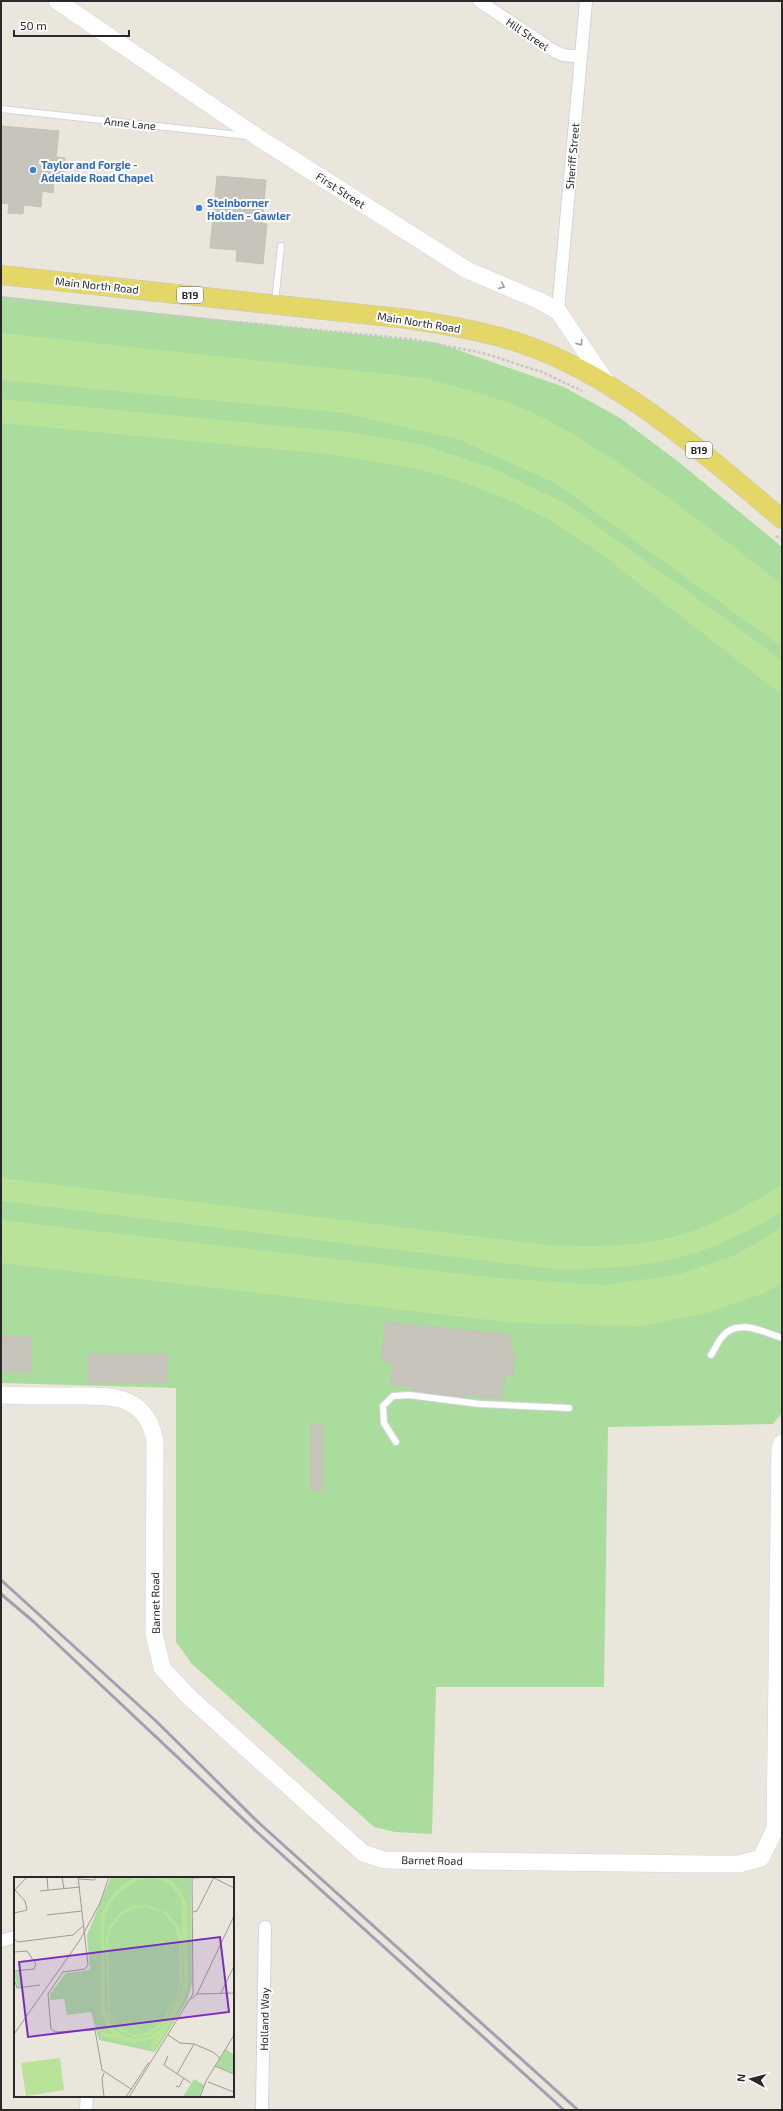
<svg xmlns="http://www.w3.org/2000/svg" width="783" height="2111" font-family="'Exo 2',sans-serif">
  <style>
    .green { fill: #aadc9d }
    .pitch { fill: #bae39a }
    .building { fill: #c6c4bb; stroke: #c5c2b6 }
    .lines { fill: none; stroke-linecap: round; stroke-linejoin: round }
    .lane-casing { stroke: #d2d3e1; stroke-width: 8 }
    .street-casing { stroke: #d2d3e1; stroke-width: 14 }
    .secondary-casing { stroke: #d2d3e1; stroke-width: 18 }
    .primary-casing { stroke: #c7c7c7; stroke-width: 20 }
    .path { stroke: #c7c7c7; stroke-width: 2.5; stroke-dasharray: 3 2; stroke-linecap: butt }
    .lane { stroke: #fff; stroke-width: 6 }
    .street { stroke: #fff; stroke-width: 12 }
    .secondary { stroke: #fff; stroke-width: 17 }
    .primary { stroke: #e4d768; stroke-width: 19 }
    .rail { stroke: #a0a0b2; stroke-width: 3 }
    .oneway { stroke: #9f9f9f }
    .shop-dot { fill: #3f7fe0; stroke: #fff; stroke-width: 1.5 }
    .labels { text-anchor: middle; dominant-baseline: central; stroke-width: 4; stroke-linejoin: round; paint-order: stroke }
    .shield { fill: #fff; stroke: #696969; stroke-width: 1 }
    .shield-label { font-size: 10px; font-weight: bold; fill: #292929 }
    .street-label { font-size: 11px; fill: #292929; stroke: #fff }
    .shop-label { font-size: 11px; font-weight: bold; fill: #366cbe; stroke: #fff; text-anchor: start }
    .inset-road { fill: none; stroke: #9d9a94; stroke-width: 1 }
    .view { fill: #7b2cbf; fill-opacity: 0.15; stroke: #7b2cbf; stroke-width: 2 }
    .inset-edge { fill: none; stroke: #292929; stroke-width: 2 }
  </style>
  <rect width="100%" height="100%" fill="#eae6dc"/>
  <path class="green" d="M1,296L438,343L564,387L620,418L680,463L782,547V1413L773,1424L608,1427L604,1687H436L432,1834L395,1832L374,1827L192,1664L176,1642V1388L1,1383Z"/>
  <g class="pitch">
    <path d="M1,333L424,378C468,390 514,401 555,424C636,469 708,528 782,584V647L555,483L460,440L344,413L1,380Z"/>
    <path d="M1,399L347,432L419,444L495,469L568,505L767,649L782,662V695L595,549L550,520L509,500L460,481L414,468L327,454L1,423Z"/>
    <path d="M1,1178L547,1245C587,1247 630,1247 669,1238C710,1228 747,1207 782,1184V1212C747,1232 710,1251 670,1260C634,1268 597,1268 561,1270L1,1201Z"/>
    <path d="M1,1220L498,1278L603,1285L677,1275L736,1255L782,1227V1283L764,1293L707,1313L641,1326L515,1323L1,1263Z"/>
  </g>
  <g class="building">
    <path d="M1,126L59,131L56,157L65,158L63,182L54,181L53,193L42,191L41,207L24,205L23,214L8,213L9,204L1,203Z"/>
    <path d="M217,176L266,180L262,223L267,224L263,264L236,261L237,250L210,248Z"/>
    <path d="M386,1322L511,1335L510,1350L515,1351L513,1376L505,1375L502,1398L467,1395L466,1398L413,1391V1387L391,1385L393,1362L381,1361Z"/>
    <path d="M1,1336L31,1337V1372H1Z"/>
    <rect x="88" y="1354" width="79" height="29"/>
    <path d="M311,1424L323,1425L322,1491H311Z"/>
  </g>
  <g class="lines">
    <defs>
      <g id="lane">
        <path d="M1,109L248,136"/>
        <path d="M275,302L281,246"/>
        <path d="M711,1355C715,1349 718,1341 723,1336C737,1318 764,1332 782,1338"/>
        <path d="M396,1442L384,1423L383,1406L393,1396L409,1395L480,1404L569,1408"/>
      </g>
      <g id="street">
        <path d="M479,1L554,51L563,55L581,57"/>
        <path d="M558,311L586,1"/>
        <path d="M1,1941L15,1937"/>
        <path d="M86,2110L87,2096"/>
        <path d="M262,2110L265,1927"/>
      </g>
      <g id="secondary">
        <path d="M57,1L259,138L467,270L540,301L558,311L609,386"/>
        <path d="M1,1395C24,1396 46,1396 69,1396C109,1396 146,1392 155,1441L154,1633L162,1668L188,1696L363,1853L384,1860L702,1864H739L761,1858L775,1829L780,1449L782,1443"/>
      </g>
      <path id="primary" d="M1,275L408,319C446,325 483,331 520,343C620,377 702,452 782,519"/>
    </defs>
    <use href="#lane" class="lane-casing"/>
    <use href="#street" class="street-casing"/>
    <use href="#secondary" class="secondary-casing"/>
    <use href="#primary" class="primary-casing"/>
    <g class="path">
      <path d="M1,299L410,339L483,353L542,372L582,391"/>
      <path d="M776,536L782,540"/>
    </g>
    <use href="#lane" class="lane"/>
    <use href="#street" class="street"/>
    <use href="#secondary" class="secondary"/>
    <use href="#primary" class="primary"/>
    <g class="rail">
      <path d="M1,1580L156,1721L259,1823L578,2110"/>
      <path d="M1,1594L34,1622L258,1833L564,2110"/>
    </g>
  </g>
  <defs><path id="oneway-chevron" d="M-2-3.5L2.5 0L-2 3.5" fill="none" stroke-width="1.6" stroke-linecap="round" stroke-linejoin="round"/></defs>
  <g class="oneway">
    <use href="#oneway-chevron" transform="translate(502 286) rotate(24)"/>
    <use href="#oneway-chevron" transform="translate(580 343) rotate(55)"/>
  </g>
  <g class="shop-dot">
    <circle cx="33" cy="170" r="4"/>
    <circle cx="199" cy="208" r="4"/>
  </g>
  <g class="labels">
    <g class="shield">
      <rect x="177" y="287" width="26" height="16" rx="3"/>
      <rect x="686" y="442" width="26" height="16" rx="3"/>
    </g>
    <g class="shield-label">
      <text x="190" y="295">B19</text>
      <text x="699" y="450">B19</text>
    </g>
    <g class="street-label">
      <text transform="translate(528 34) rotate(34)">Hill Street</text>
      <text transform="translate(130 123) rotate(6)">Anne Lane</text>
      <text transform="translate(572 156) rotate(-85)">Sheriff Street</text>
      <text transform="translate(341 190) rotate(33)">First Street</text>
      <text transform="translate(97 285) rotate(6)">Main North Road</text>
      <text transform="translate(419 322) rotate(9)">Main North Road</text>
      <text transform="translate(155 1603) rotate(-91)">Barnet Road</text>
      <text transform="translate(432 1860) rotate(1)">Barnet Road</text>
      <text transform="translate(264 2019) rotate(-89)">Holland Way</text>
    </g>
    <g class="shop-label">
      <text x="41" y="164">Taylor and Forgie -<tspan x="41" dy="13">Adelaide Road Chapel</tspan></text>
      <text x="207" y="202">Steinborner<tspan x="207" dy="13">Holden - Gawler</tspan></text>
    </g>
  </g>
  <g transform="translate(14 1877)">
    <rect width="220" height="220" fill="#eae6dc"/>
    <path d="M97,0H177L178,106L173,124L141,175L85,163L77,135L53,138L50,122L36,123V117L52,96L76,93L73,58ZM6,94L8,109L3,110L0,95ZM212,172L220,178V196L202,189ZM180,202L190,208L185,220H169Z" fill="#aadc9d"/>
    <path d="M120,0L156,2L166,12L173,28L174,112L168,127L140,173L136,170L140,162L119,166L87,159V155L99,157L92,148L87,137V38L99,16ZM137,0L156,7L167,22L170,98L166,119L149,149L135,160L121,162L112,160L100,152L91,133L90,45L95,28L107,14L121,5ZM135,28L154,36L165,51L168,62V106L164,120L149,147L135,158L121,160L104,153L94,139L92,61L95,50L106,36L119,29ZM131,30L149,35L161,49L165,63L166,105L161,123L146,147L132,156L120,158L103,149L96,138L94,63L97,51L106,39L116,33ZM46,181L50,213L12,219L7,186Z" fill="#bae39a" fill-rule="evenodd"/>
    <path class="inset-road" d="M33,0L34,13M48,0L50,12M64,0L74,88L71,92L49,95L34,117L37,152L41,155L81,153L88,193L117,212M178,1L198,0L220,11M65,2L80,3L83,0M0,14L13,0M26,14L66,10M179,35L183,34L200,0M0,36L13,33L11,24L1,13M33,38L68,34M0,62L4,65L59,58L70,48M0,75L13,74L22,87L20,92L0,94M0,102L3,111L26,108M207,116L220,89M183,117L220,116M177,122L183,117L220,39M0,157L66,63L86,26L95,0M154,158L166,166L180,167L199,175L206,181M154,179L150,188L177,206M201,189L220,197M90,196L88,202L90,220M163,197L180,167M194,205L220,215M162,209L165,210L170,201M112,220L135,185M115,220L179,117L178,0M186,220L192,204L220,158"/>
    <path class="view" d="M206,60L215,135L14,160L5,85Z"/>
    <rect width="220" height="220" class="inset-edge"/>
  </g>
  <rect width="783" height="2111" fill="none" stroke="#292929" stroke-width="4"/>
  <g transform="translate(751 2079) rotate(277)" stroke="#ffffff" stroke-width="3" paint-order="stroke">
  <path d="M0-3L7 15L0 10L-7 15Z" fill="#292929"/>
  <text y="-6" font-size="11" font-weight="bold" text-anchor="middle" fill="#292929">N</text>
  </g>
  <path d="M14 30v6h115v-6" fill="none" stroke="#292929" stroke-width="2"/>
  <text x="20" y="30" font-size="12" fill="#292929" stroke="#ffffff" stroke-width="3" paint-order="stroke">50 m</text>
</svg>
